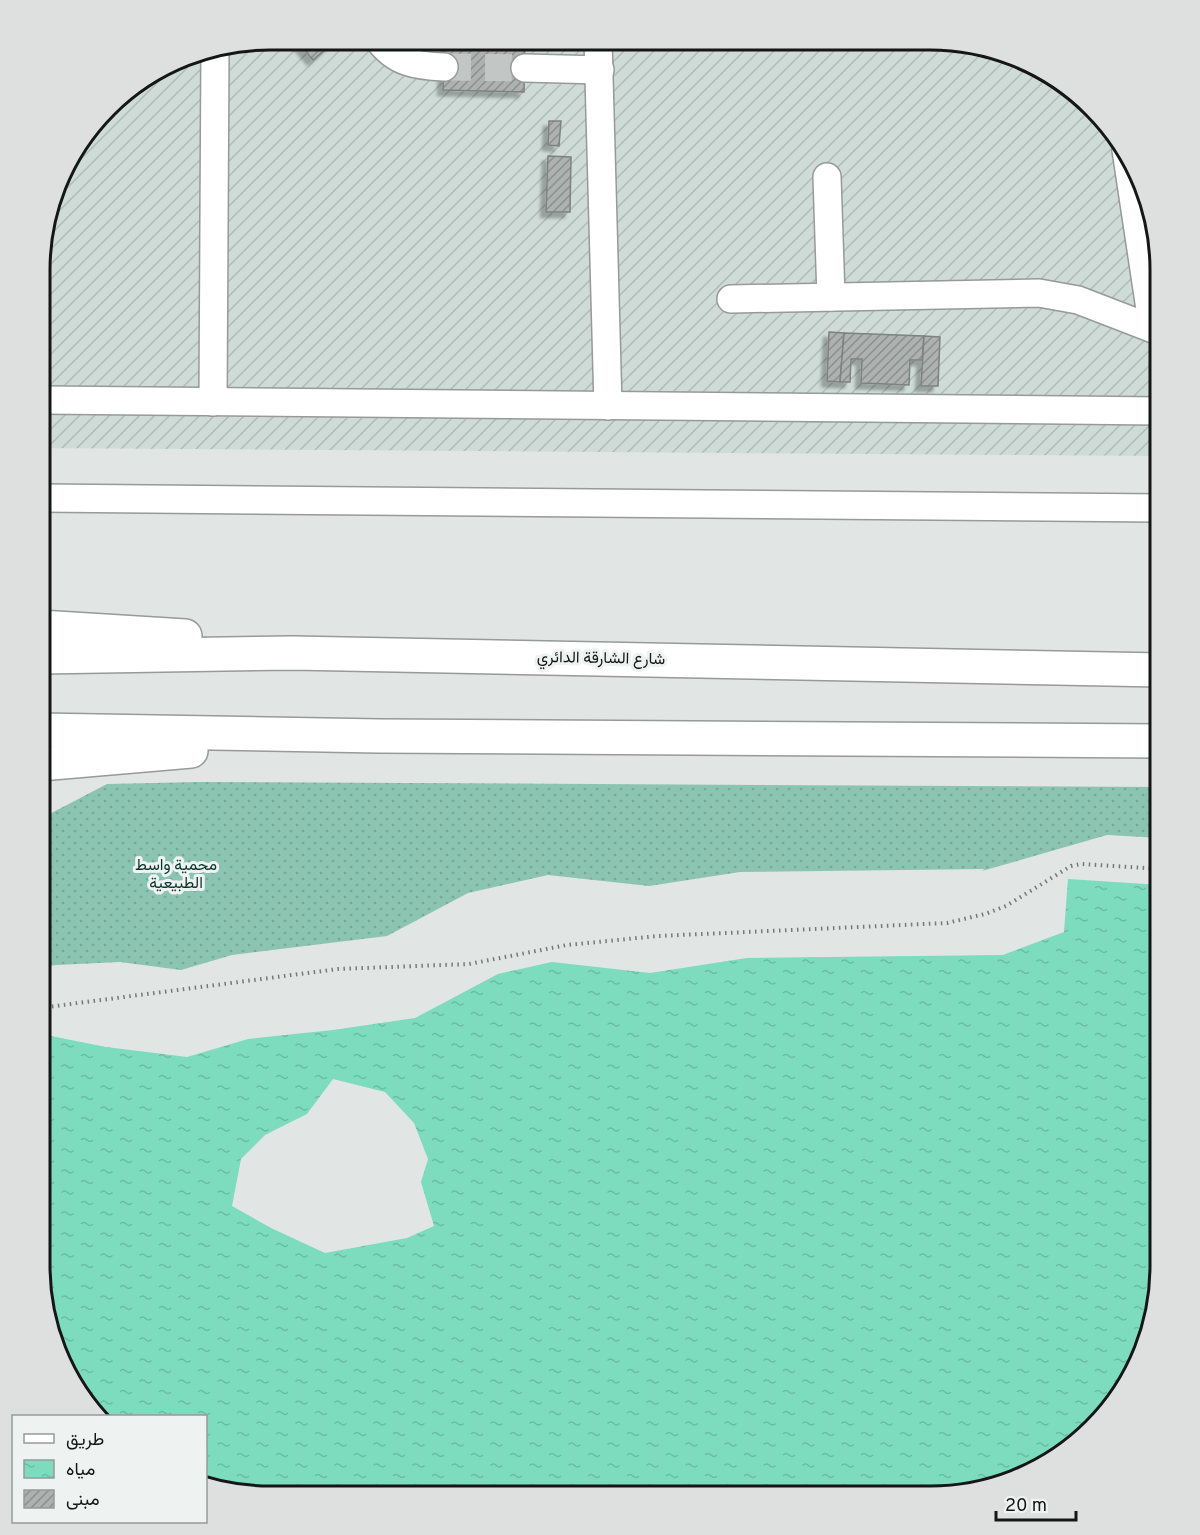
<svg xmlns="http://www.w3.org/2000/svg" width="1200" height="1535" font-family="Overpass,Vazirmatn,sans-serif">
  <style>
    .industrial { fill: url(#industrial-furrows) }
    .grass { fill: url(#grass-dots) }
    .water { fill: url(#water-ripples); fill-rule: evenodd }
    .building { fill: url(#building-hatch); stroke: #7e8280; stroke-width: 1.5; filter: url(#shadow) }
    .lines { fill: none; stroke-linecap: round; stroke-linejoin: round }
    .minor-tunnel { stroke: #c2c6c4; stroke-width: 27; stroke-dasharray: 27 14; stroke-linecap: butt }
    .minor-casing { stroke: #969a98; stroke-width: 30 }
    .highway-casing { stroke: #969a98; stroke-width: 36 }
    .path { stroke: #777978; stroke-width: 4; stroke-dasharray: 1.5 4.5; stroke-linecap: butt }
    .minor { stroke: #fff; stroke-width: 27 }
    .highway { stroke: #fff; stroke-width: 33 }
    .labels { text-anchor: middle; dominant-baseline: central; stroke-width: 6; stroke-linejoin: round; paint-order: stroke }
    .street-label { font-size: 16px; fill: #151616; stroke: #eef2f1 }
    .park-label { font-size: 16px; fill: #09362a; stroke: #eef2f1 }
    .rim { fill: none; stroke: #151616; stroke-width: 3 }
  </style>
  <defs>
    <pattern id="industrial-furrows" width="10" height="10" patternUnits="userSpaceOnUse" patternTransform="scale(1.5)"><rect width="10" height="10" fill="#cedbd6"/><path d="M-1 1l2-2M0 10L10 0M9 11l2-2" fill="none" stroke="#b0bbb7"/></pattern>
    <pattern id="grass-dots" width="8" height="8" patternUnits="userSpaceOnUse" patternTransform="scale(1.5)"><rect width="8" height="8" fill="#8bc5b1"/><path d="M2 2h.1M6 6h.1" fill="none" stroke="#77a898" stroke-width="1.8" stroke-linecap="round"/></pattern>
    <pattern id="water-ripples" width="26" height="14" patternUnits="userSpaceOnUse" patternTransform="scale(1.5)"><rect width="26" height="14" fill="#7cdcbd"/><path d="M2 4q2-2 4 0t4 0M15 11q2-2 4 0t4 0" fill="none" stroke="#6abca2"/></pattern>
    <pattern id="building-hatch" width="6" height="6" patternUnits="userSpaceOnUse" patternTransform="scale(1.5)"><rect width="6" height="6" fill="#adb1af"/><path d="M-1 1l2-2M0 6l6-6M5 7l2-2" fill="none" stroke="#8c8f8d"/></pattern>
    <filter id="shadow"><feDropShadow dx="-5.5" dy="5.5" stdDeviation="1.5" flood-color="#0004"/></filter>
  </defs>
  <rect width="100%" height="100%" fill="#e1e5e3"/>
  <path class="industrial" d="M270,39L961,41L1059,78L1130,155L1153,210L1161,269V456L41,448V239L70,155L118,96L195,51Z"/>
  <path class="grass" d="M200,782L1161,787V838L1107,835L982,871L985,869L740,872L649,886L548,875L468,893L387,936L232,955L181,970L120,962L56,965L40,968V819L107,784Z"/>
  <path class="water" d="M1068,879L1161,885V1280L1149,1339L1122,1393L1045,1465L945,1496L254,1495L206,1486V1416H104L70,1380L47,1325L39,1266V1038L46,1035L106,1047L187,1057L248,1039L333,1030L415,1018L498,974L552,962L650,973L747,958L1003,955L1064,932ZM333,1079L385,1092L414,1123L428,1159L421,1182L434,1226L407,1238L325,1253L271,1228L232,1206L241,1159L265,1135L307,1114Z"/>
  <g class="building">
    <path d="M332,39L334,42L313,60L296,40Z"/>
    <path d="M445,40H525L524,92L443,90Z"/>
    <path d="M549,121H561L559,146L548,145Z"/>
    <path d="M548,156L571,157L570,212H546Z"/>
    <path d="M829,332L844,333L840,382L827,381Z"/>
    <path d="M844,333L924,336L922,360H910L909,385L861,383L862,359H851L850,382H840Z"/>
    <path d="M924,336L940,337L938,386H921Z"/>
  </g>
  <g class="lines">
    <path class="minor-tunnel" d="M444,67L525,68"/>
    <defs>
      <g id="minor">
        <path d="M378,39C395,63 417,66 444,67"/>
        <path d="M598,40L608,406"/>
        <path d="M525,68L600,70"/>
        <path d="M1126,150L1153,329"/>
        <path d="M827,177L831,297"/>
        <path d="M731,299L1039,293L1078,300L1161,332"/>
        <path d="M41,400L1161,411"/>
        <path d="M213,402L215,48"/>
        <path d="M41,498L1161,508"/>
      </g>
      <g id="highway">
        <path d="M40,627L185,636"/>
        <path d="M40,657L293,653L1161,670"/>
        <path d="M40,730L379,736L1161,741"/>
        <path d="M40,764L191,751"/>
      </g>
    </defs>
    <use href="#minor" class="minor-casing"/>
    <use href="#highway" class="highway-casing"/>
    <g class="path">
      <path d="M46,375L47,223"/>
      <path d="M40,1008L338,969L469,964L567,945L658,936L947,923L985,914L1006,906L1071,866L1081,864L1161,869"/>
    </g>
    <use href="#minor" class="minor"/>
    <use href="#highway" class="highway"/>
  </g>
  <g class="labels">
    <g class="street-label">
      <text transform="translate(601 659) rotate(1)">شارع الشارقة الدائري</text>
    </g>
    <g class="park-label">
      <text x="176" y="866">محمية واسط<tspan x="176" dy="18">الطبيعية</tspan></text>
    </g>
  </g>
  <path d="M0 0H1200V1535H0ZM270 50H930A220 220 0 0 1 1150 270V1266A220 220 0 0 1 930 1486H270A220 220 0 0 1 50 1266V270A220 220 0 0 1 270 50Z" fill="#dde0df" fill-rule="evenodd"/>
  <path class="rim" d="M270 50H930A220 220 0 0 1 1150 270V1266A220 220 0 0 1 930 1486H270A220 220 0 0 1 50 1266V270A220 220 0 0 1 270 50Z"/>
  <rect x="12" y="1415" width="195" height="108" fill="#eef2f1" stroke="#979a99" stroke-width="1.5"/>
  <rect x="24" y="1434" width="30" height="9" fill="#ffffff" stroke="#979a99" stroke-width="1.5"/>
  <text x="66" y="1445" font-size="18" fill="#151616">طريق</text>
  <rect x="24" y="1460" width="30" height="18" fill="url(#water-ripples)" stroke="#979a99" stroke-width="1.5"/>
  <text x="66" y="1475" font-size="18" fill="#151616">مياه</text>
  <rect x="24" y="1490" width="30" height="18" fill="url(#building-hatch)" stroke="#979a99" stroke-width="1.5"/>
  <text x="66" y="1505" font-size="18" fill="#151616">مبنى</text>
  <path d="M996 1511v9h80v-9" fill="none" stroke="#151616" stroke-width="3"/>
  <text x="1005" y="1511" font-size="18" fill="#151616" stroke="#eef2f1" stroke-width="4.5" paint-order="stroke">20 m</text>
</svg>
